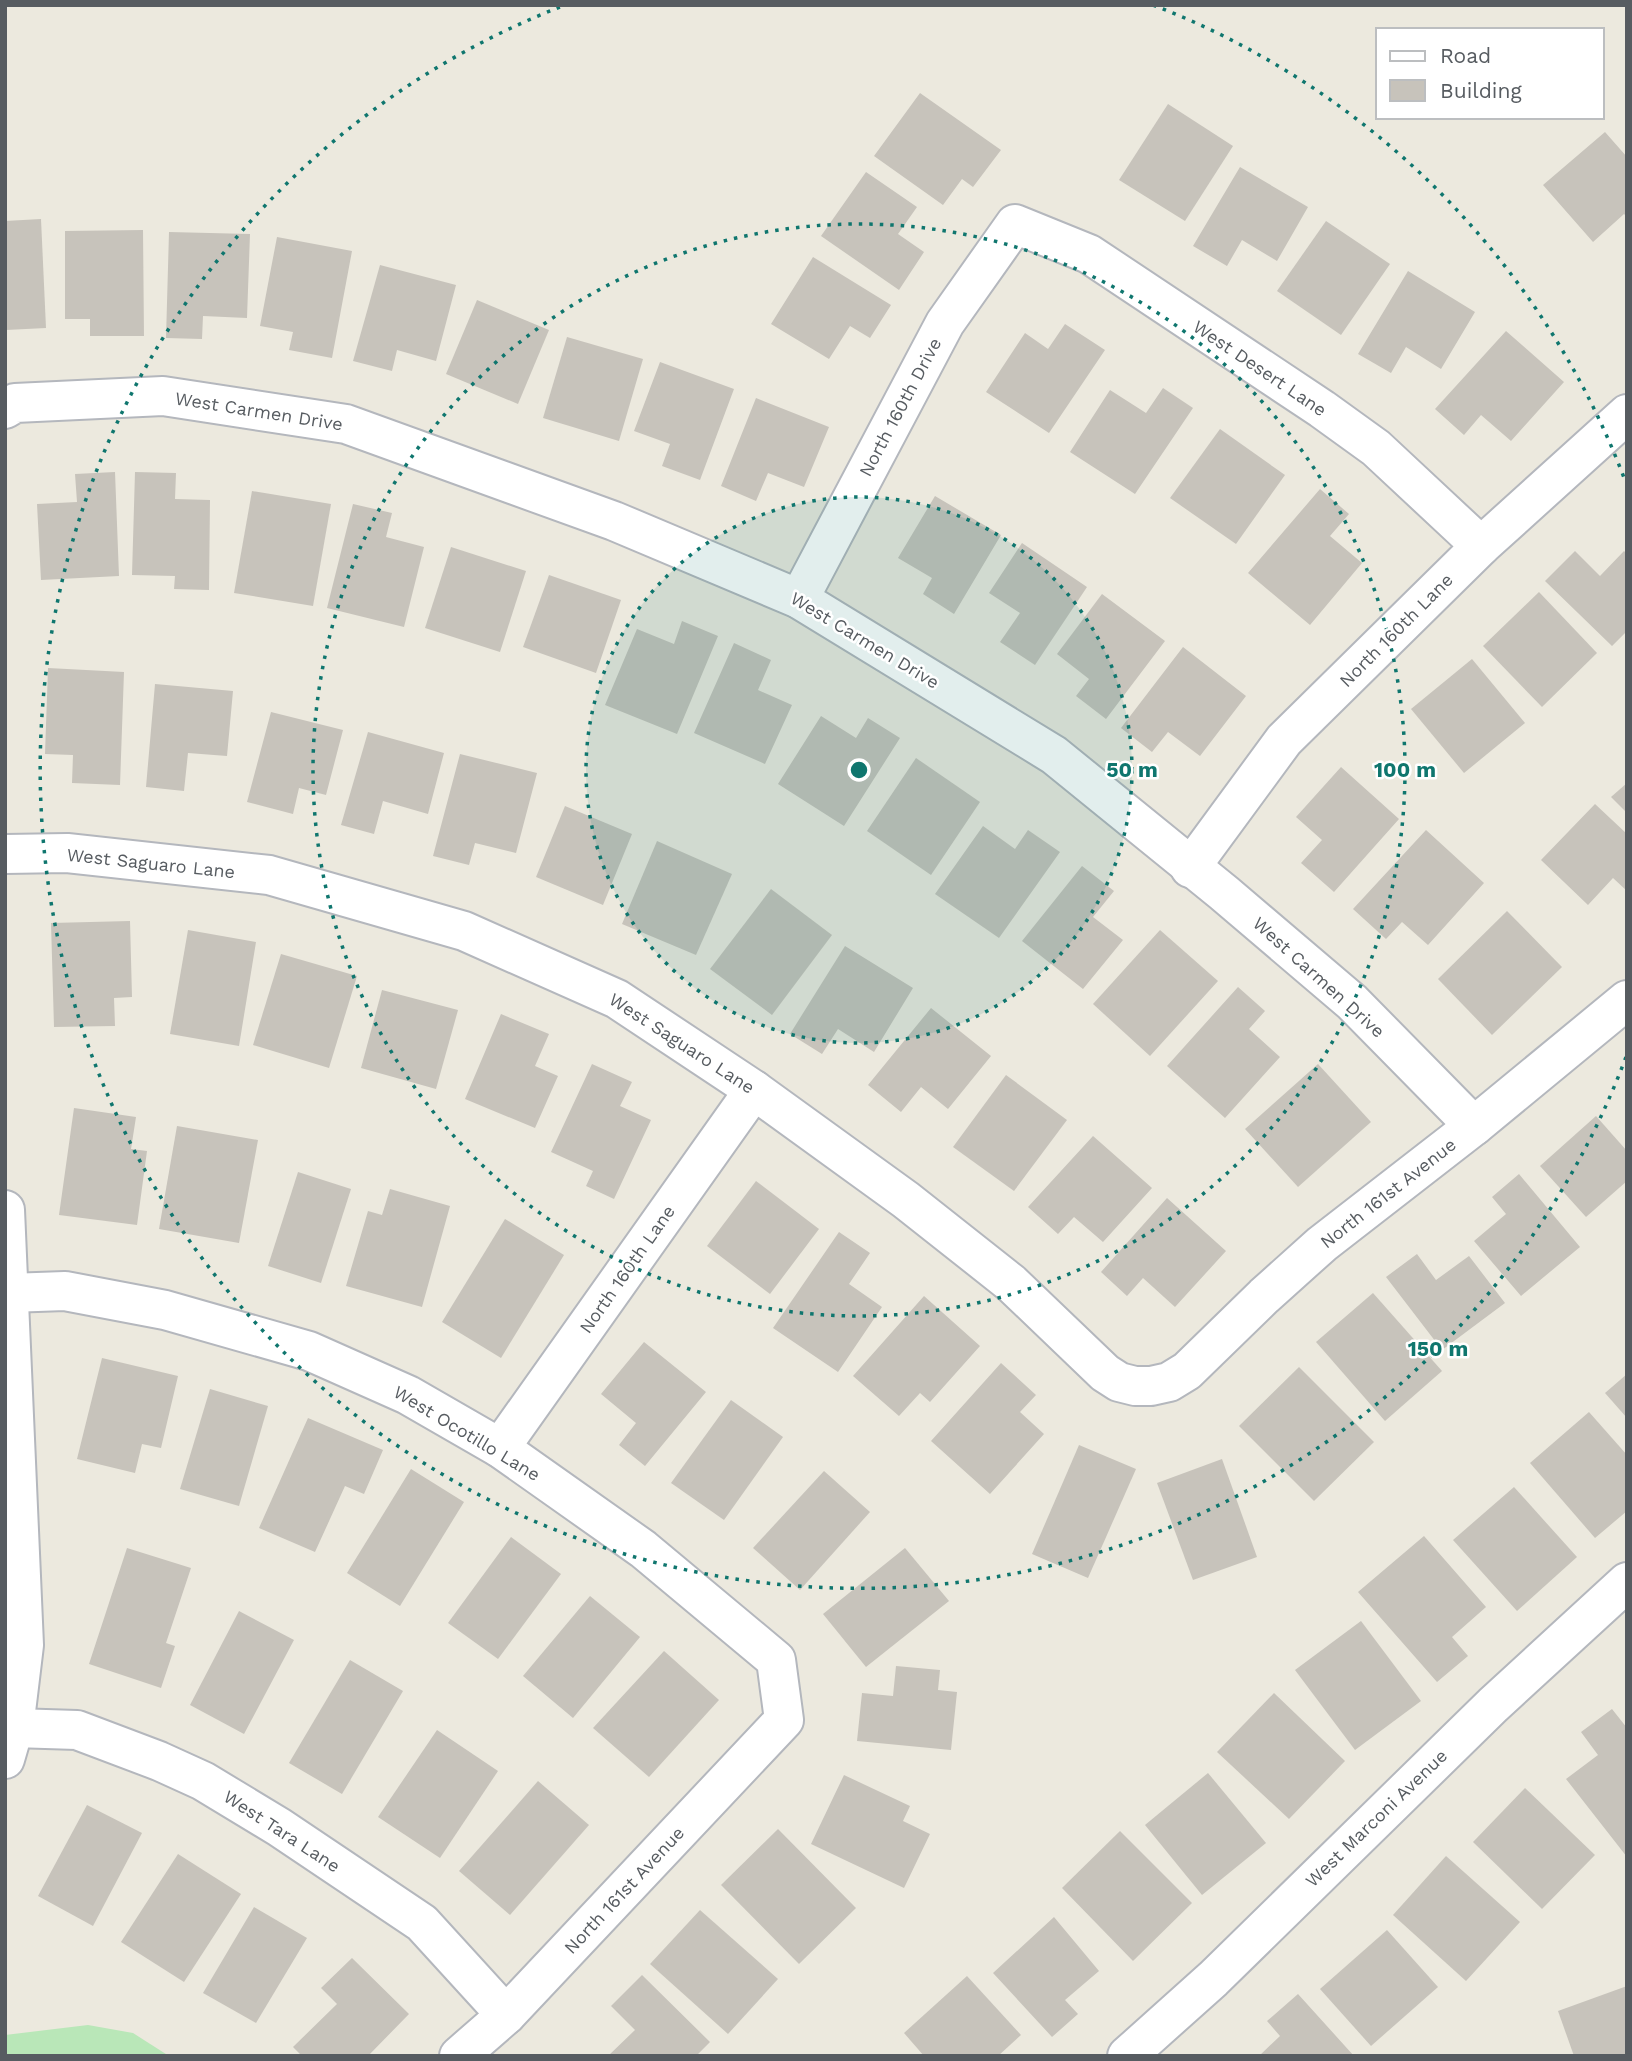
<svg xmlns="http://www.w3.org/2000/svg" width="1632" height="2061" font-family="'Work Sans',sans-serif">
  <style>
    .green { fill: #b9e7b8 }
    .building { fill: #c7c3bb }
    .lines { fill: none; stroke-linecap: round; stroke-linejoin: round }
    .street-casing { stroke: #b4b7bd; stroke-width: 42 }
    .street { stroke: #fff; stroke-width: 38 }
    .ring { fill: none; stroke: #0f766e; stroke-width: 3.5; stroke-dasharray: 3.5 7 }
    .labels { text-anchor: middle; dominant-baseline: central; stroke-width: 5; stroke-linejoin: round; paint-order: stroke }
    .street-label { font-size: 18px; fill: #575c61; stroke: #fff }
    .centre { fill: #0f766e; stroke: #fff; stroke-width: 3.5 }
    .ring-label { font-size: 21px; text-anchor: middle; font-weight: bold; fill: #0f766e; stroke: #fff; stroke-width: 5; stroke-linejoin: round; paint-order: stroke }
  </style>
  <rect width="100%" height="100%" fill="#ece9de"/>
  <path class="green" d="M88,2025L133,2033L169,2056H5V2035Z"/>
  <g class="building">
    <path d="M920,93L1001,150L973,187L962,179L943,205L874,156Z"/>
    <path d="M1168,104L1233,146L1185,221L1119,180Z"/>
    <path d="M1605,132L1627,157V217L1624,214L1593,242L1543,185Z"/>
    <path d="M1240,167L1308,207L1277,261L1242,240L1227,266L1193,246Z"/>
    <path d="M866,172L917,207L898,234L924,252L899,290L821,236Z"/>
    <path d="M41,219L46,328L6,330L5,221Z"/>
    <path d="M1326,221L1390,264L1341,335L1277,291Z"/>
    <path d="M143,230L144,336H90V319H65V231Z"/>
    <path d="M169,232L250,234L247,318L203,316L202,339L166,338Z"/>
    <path d="M277,237L352,251L332,358L289,350L293,332L260,326Z"/>
    <path d="M813,257L891,305L870,338L850,326L829,359L771,324Z"/>
    <path d="M380,265L456,285L436,361L397,350L392,371L353,361Z"/>
    <path d="M1408,271L1475,312L1441,369L1406,347L1391,373L1358,354Z"/>
    <path d="M477,300L549,330L518,404L446,374Z"/>
    <path d="M1065,324L1105,350L1049,433L986,392L1025,333L1048,349Z"/>
    <path d="M1506,331L1564,382L1511,441L1481,415L1464,435L1435,409Z"/>
    <path d="M567,337L643,359L619,441L543,418Z"/>
    <path d="M660,362L734,389L700,480L662,466L670,444L634,431Z"/>
    <path d="M1163,388L1193,408L1135,494L1070,452L1110,390L1146,413Z"/>
    <path d="M756,398L829,427L804,487L768,473L756,501L721,486Z"/>
    <path d="M1220,429L1285,475L1236,544L1170,498Z"/>
    <path d="M115,472L119,576L41,580L37,504L77,502L75,474Z"/>
    <path d="M135,472L176,473L175,499L210,500L209,590L174,589L175,576L132,575Z"/>
    <path d="M1320,489L1349,514L1330,536L1362,563L1310,625L1248,573Z"/>
    <path d="M252,491L331,504L313,606L234,593Z"/>
    <path d="M935,496L1001,535L954,614L923,594L932,578L898,558Z"/>
    <path d="M353,504L392,513L386,537L424,547L404,627L327,608Z"/>
    <path d="M1022,543L1087,587L1035,665L1000,642L1020,613L989,593Z"/>
    <path d="M451,547L526,571L500,652L425,628Z"/>
    <path d="M1575,551L1600,576L1624,551L1627,554V631L1612,646L1545,581Z"/>
    <path d="M549,575L621,600L596,673L523,647Z"/>
    <path d="M1539,592L1597,653L1542,707L1483,646Z"/>
    <path d="M1102,594L1165,641L1106,719L1076,696L1089,679L1057,654Z"/>
    <path d="M682,621L718,636L677,734L605,705L637,629L674,644Z"/>
    <path d="M734,643L771,660L758,690L792,705L765,764L694,733Z"/>
    <path d="M1183,647L1246,696L1200,756L1168,732L1152,752L1121,728Z"/>
    <path d="M1472,659L1525,723L1464,773L1411,709Z"/>
    <path d="M48,668L124,672L120,785L72,783L73,755L45,754Z"/>
    <path d="M155,684L233,691L227,756L188,753L184,791L146,787Z"/>
    <path d="M271,712L343,730L326,795L299,788L293,814L247,802Z"/>
    <path d="M821,716L856,738L868,718L900,738L844,826L778,784Z"/>
    <path d="M368,732L444,753L428,814L383,801L374,834L341,825Z"/>
    <path d="M460,754L537,773L516,853L475,843L469,865L433,856Z"/>
    <path d="M916,758L980,802L931,875L867,831Z"/>
    <path d="M1341,767L1399,819L1334,892L1301,863L1322,840L1296,817Z"/>
    <path d="M1627,783V813L1611,797Z"/>
    <path d="M1595,804L1627,834V891L1613,878L1588,905L1541,860Z"/>
    <path d="M565,806L632,834L603,905L536,877Z"/>
    <path d="M983,826L1015,849L1028,830L1060,852L999,938L935,894Z"/>
    <path d="M1426,830L1484,883L1428,945L1402,922L1386,939L1353,909Z"/>
    <path d="M657,841L732,874L696,955L622,924Z"/>
    <path d="M1082,866L1114,891L1093,917L1123,940L1083,989L1022,941Z"/>
    <path d="M771,889L832,935L772,1015L710,969Z"/>
    <path d="M1507,911L1562,967L1492,1035L1438,979Z"/>
    <path d="M130,921L132,997L114,998L115,1026L54,1027L51,923Z"/>
    <path d="M188,930L256,942L239,1046L170,1034Z"/>
    <path d="M1160,930L1218,981L1150,1056L1093,1004Z"/>
    <path d="M845,946L913,988L874,1052L838,1029L822,1054L790,1034Z"/>
    <path d="M281,954L357,976L329,1068L253,1045Z"/>
    <path d="M1238,987L1265,1011L1249,1029L1280,1057L1225,1118L1167,1066Z"/>
    <path d="M382,990L458,1010L436,1089L361,1068Z"/>
    <path d="M931,1008L991,1056L948,1109L921,1087L901,1112L868,1085Z"/>
    <path d="M501,1014L549,1034L535,1066L558,1076L535,1128L465,1099Z"/>
    <path d="M592,1064L632,1082L620,1106L651,1120L614,1199L586,1186L593,1171L551,1152Z"/>
    <path d="M1318,1064L1371,1122L1298,1187L1245,1129Z"/>
    <path d="M1006,1075L1067,1120L1014,1191L953,1147Z"/>
    <path d="M74,1108L136,1117L131,1149L147,1151L137,1225L59,1215Z"/>
    <path d="M1596,1116L1627,1151V1181L1586,1217L1540,1166Z"/>
    <path d="M177,1126L258,1140L239,1243L159,1229Z"/>
    <path d="M1093,1136L1152,1188L1103,1242L1074,1217L1058,1234L1028,1207Z"/>
    <path d="M298,1172L351,1189L321,1283L268,1266Z"/>
    <path d="M1519,1174L1580,1247L1521,1296L1474,1241L1506,1214L1492,1197Z"/>
    <path d="M756,1181L819,1229L770,1294L707,1246Z"/>
    <path d="M390,1189L450,1206L422,1307L346,1286L368,1211L382,1215Z"/>
    <path d="M1167,1198L1226,1251L1175,1307L1143,1278L1127,1296L1101,1272Z"/>
    <path d="M505,1219L564,1255L501,1358L442,1322Z"/>
    <path d="M839,1232L870,1253L849,1284L882,1307L838,1372L773,1328Z"/>
    <path d="M1417,1254L1436,1280L1469,1256L1505,1303L1442,1350L1386,1277Z"/>
    <path d="M1373,1293L1442,1371L1385,1421L1316,1342Z"/>
    <path d="M924,1296L980,1346L930,1402L920,1393L899,1416L853,1376Z"/>
    <path d="M644,1342L706,1392L645,1466L619,1445L636,1423L601,1394Z"/>
    <path d="M102,1358L178,1376L161,1448L142,1444L135,1473L77,1459Z"/>
    <path d="M1001,1363L1036,1395L1020,1412L1044,1434L990,1494L931,1441Z"/>
    <path d="M1299,1367L1374,1442L1314,1501L1239,1426Z"/>
    <path d="M1627,1374V1418L1605,1393Z"/>
    <path d="M210,1389L268,1406L239,1506L180,1489Z"/>
    <path d="M731,1400L783,1437L724,1520L671,1483Z"/>
    <path d="M1589,1412L1627,1455V1511L1595,1538L1530,1463Z"/>
    <path d="M308,1418L383,1450L364,1494L345,1486L315,1552L259,1528Z"/>
    <path d="M1079,1445L1136,1469L1088,1578L1032,1554Z"/>
    <path d="M1222,1459L1257,1557L1193,1580L1157,1483Z"/>
    <path d="M411,1469L464,1502L400,1606L347,1573Z"/>
    <path d="M824,1471L870,1512L800,1590L753,1548Z"/>
    <path d="M1514,1487L1577,1557L1517,1611L1453,1540Z"/>
    <path d="M1424,1536L1486,1607L1452,1637L1468,1656L1437,1682L1358,1592Z"/>
    <path d="M511,1537L561,1574L498,1659L448,1623Z"/>
    <path d="M127,1548L191,1568L166,1643L175,1646L161,1688L89,1664Z"/>
    <path d="M905,1548L949,1601L866,1667L823,1614Z"/>
    <path d="M590,1596L640,1637L573,1718L523,1676Z"/>
    <path d="M239,1611L294,1640L244,1734L190,1705Z"/>
    <path d="M1361,1621L1421,1701L1355,1750L1295,1670Z"/>
    <path d="M664,1651L719,1700L649,1777L593,1728Z"/>
    <path d="M350,1660L403,1691L342,1794L289,1763Z"/>
    <path d="M896,1666L940,1670L938,1690L957,1692L951,1750L857,1741L862,1693L893,1696Z"/>
    <path d="M1274,1693L1345,1761L1289,1819L1217,1752Z"/>
    <path d="M1612,1709L1627,1728V1857L1566,1779L1598,1755L1581,1732Z"/>
    <path d="M437,1730L498,1771L440,1858L378,1817Z"/>
    <path d="M1208,1773L1266,1843L1202,1895L1145,1825Z"/>
    <path d="M844,1775L910,1806L903,1821L930,1834L904,1888L811,1844Z"/>
    <path d="M538,1781L589,1825L510,1915L459,1871Z"/>
    <path d="M1525,1788L1595,1855L1542,1909L1473,1842Z"/>
    <path d="M87,1805L142,1833L93,1926L38,1896Z"/>
    <path d="M778,1829L856,1908L799,1964L721,1885Z"/>
    <path d="M1120,1831L1192,1903L1133,1961L1062,1888Z"/>
    <path d="M178,1854L241,1894L184,1982L121,1942Z"/>
    <path d="M1446,1856L1520,1922L1466,1981L1393,1915Z"/>
    <path d="M254,1907L307,1938L256,2023L203,1993Z"/>
    <path d="M700,1910L778,1979L728,2034L650,1964Z"/>
    <path d="M1054,1917L1099,1971L1065,2000L1078,2014L1052,2037L993,1973Z"/>
    <path d="M1387,1930L1438,1987L1371,2046L1320,1989Z"/>
    <path d="M352,1958L409,2014L368,2056H302L293,2047L337,2004L321,1988Z"/>
    <path d="M642,1975L710,2042L696,2056H608L635,2030L611,2006Z"/>
    <path d="M967,1976L1021,2035L998,2056H924L904,2033Z"/>
    <path d="M1627,1986V2056H1574L1558,2011Z"/>
    <path d="M1298,1994L1354,2056H1259L1280,2036L1267,2021Z"/>
  </g>
  <g class="lines">
    <defs>
      <g id="street">
        <path d="M5,409L15,403L163,396L346,424L614,521L799,599L1054,755L1224,893L1352,1002L1474,1126"/>
        <path d="M799,599L945,323L1015,224L1089,254L1322,409L1376,448L1481,546"/>
        <path d="M5,854L67,853L269,875L464,931L617,999L754,1090L906,1200L1011,1283L1105,1373L1119,1382L1135,1386H1151L1169,1382L1187,1371L1264,1296L1322,1244L1474,1126L1627,1000"/>
        <path d="M1190,868L1284,740L1481,546L1627,414"/>
        <path d="M5,1210L24,1645L14,1728L5,1759"/>
        <path d="M9,1293L65,1291L165,1310L309,1351L408,1395L500,1448L643,1549L776,1660L784,1720L506,2015L459,2056"/>
        <path d="M500,1448L754,1090"/>
        <path d="M14,1728L77,1730L159,1761L203,1781L279,1827L422,1923L506,2015"/>
        <path d="M1127,2056L1213,1979L1493,1705L1627,1582"/>
      </g>
    </defs>
    <use href="#street" class="street-casing"/>
    <use href="#street" class="street"/>
  </g>
  <circle cx="859" cy="770" r="273" fill="#0f766e" fill-opacity=".12"/>
  <g class="ring">
    <circle cx="859" cy="770" r="273"/>
    <circle cx="859" cy="770" r="546"/>
    <path d="M1626 1057A819 819 0 1 1 565 5M1153 5A819 819 0 0 1 1626 483"/>
  </g>
  <g class="labels">
    <g class="street-label">
      <text transform="translate(1260 368) rotate(34)">West Desert Lane</text>
      <text transform="translate(900 407) rotate(-62)">North 160th Drive</text>
      <text transform="translate(259 411) rotate(9)">West Carmen Drive</text>
      <text transform="translate(1396 630) rotate(-45)">North 160th Lane</text>
      <text transform="translate(865 640) rotate(31)">West Carmen Drive</text>
      <text transform="translate(151 863) rotate(6)">West Saguaro Lane</text>
      <text transform="translate(1319 977) rotate(42)">West Carmen Drive</text>
      <text transform="translate(682 1043) rotate(33)">West Saguaro Lane</text>
      <text transform="translate(1388 1193) rotate(-38)">North 161st Avenue</text>
      <text transform="translate(627 1269) rotate(-55)">North 160th Lane</text>
      <text transform="translate(467 1433) rotate(31)">West Ocotillo Lane</text>
      <text transform="translate(1376 1818) rotate(-44)">West Marconi Avenue</text>
      <text transform="translate(282 1831) rotate(33)">West Tara Lane</text>
      <text transform="translate(624 1890) rotate(-47)">North 161st Avenue</text>
    </g>
  </g>
  <circle cx="859" cy="770" r="10" class="centre"/>
  <g class="ring-label">
    <text x="1132" y="777">50 m</text>
    <text x="1405" y="777">100 m</text>
    <text x="1438" y="1356">150 m</text>
  </g>
  <rect width="1632" height="2061" fill="none" stroke="#575c61" stroke-width="14"/>
  <rect x="1376" y="28" width="228" height="91" fill="#ffffff" stroke="#bcbec0" stroke-width="2"/>
  <rect x="1390" y="51" width="35" height="10" fill="#ffffff" stroke="#bcbec0" stroke-width="2"/>
  <text x="1440" y="63" font-size="21" fill="#575c61">Road</text>
  <rect x="1390" y="80" width="35" height="21" fill="#c7c3bb" stroke="#bcbec0" stroke-width="2"/>
  <text x="1440" y="98" font-size="21" fill="#575c61">Building</text>
</svg>
